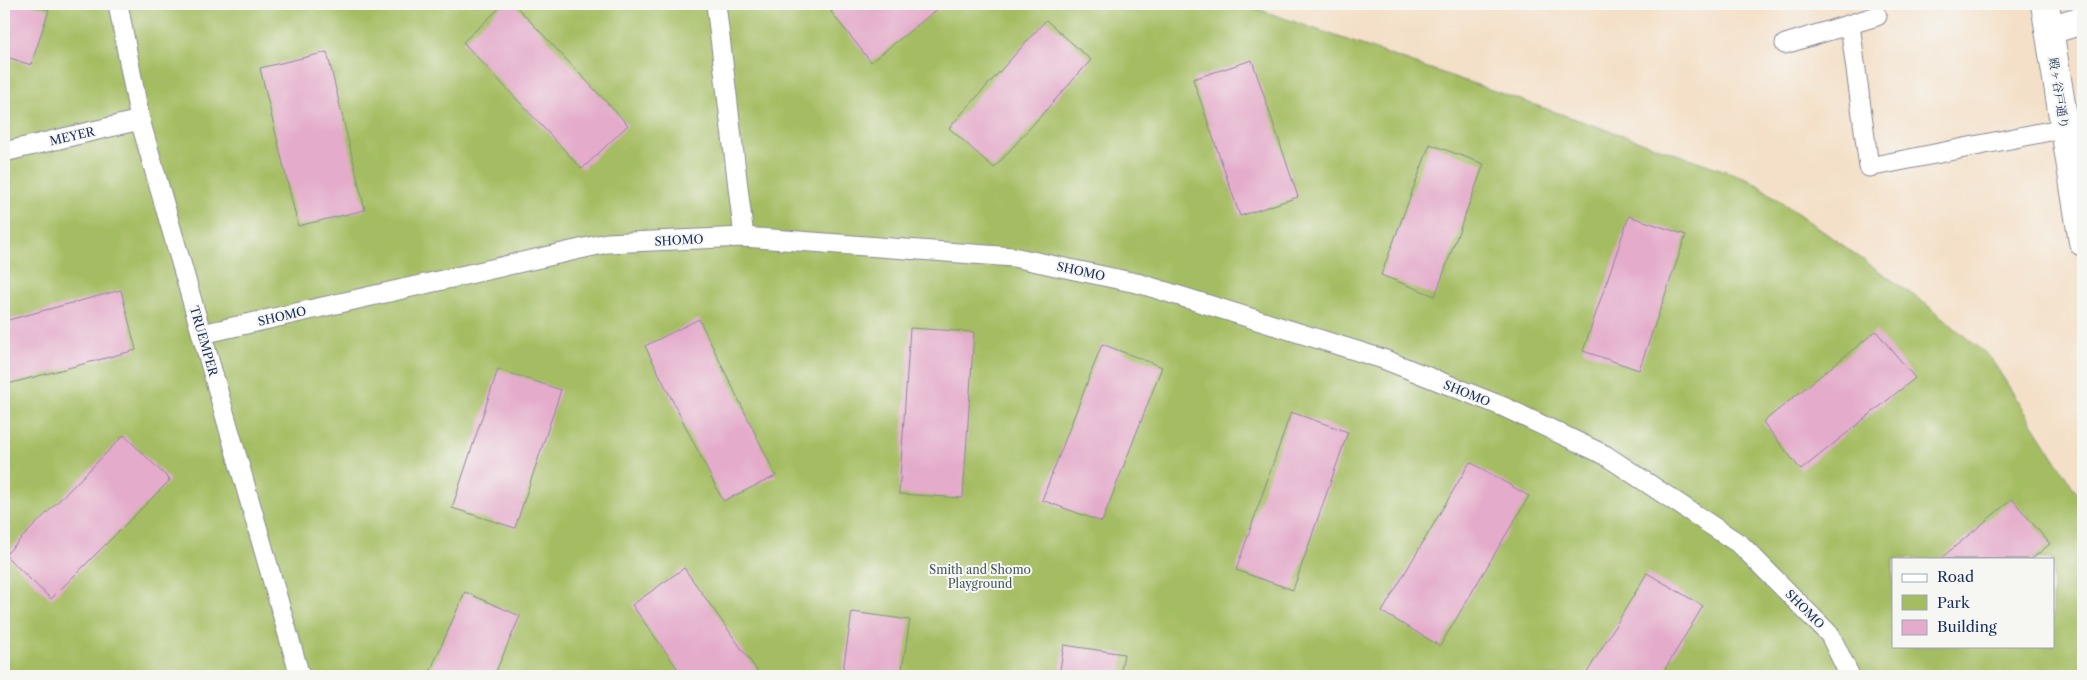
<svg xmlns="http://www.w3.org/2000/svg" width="2087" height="680" font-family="'Libre Caslon Text','Noto Serif JP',serif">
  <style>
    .green { fill: #a5bd62; stroke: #607660; fill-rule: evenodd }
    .building { fill: #e4abca }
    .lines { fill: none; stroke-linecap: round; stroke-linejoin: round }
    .service-casing { stroke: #888893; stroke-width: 21 }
    .minor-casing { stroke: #888893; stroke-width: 30 }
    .tertiary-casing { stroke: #888893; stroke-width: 30 }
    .service { stroke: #fff; stroke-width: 19 }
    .minor { stroke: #fff; stroke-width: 28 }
    .tertiary { stroke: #fff; stroke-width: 28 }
    .labels { text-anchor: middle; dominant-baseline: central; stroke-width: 4; stroke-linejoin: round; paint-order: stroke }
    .street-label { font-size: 12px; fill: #1b2f5e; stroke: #f6f6f2 }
    .park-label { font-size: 12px; fill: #445a5f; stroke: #f6f6f2 }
  </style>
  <rect width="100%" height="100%" fill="#f6f6f2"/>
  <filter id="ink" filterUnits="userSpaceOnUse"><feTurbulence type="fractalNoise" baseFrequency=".02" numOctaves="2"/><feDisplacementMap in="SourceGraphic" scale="10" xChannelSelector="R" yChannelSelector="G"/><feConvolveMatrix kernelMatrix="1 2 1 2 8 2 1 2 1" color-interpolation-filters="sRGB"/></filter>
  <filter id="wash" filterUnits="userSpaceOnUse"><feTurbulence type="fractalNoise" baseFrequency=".0096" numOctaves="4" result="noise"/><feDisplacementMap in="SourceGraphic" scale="20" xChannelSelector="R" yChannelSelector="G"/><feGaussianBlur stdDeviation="1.12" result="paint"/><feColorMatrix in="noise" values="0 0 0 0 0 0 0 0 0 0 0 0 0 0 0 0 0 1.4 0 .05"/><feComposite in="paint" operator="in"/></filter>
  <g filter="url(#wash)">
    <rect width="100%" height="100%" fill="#f4e0c8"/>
    <path class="green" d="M4,4H1243L1749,179L1927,305L1990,357L2083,503V676H4ZM1893,559H2053V646H1893Z"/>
    <g id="blocks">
      <g class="building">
        <path d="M4,4H29L49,10L31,65L4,56Z"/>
        <path d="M504,4H514L628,125L582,169L463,42Z"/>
        <path d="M841,4H944L871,62L831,12Z"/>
        <path d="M1046,20L1091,60L994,168L949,128Z"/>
        <path d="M327,52L365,210L298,226L260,68Z"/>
        <path d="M1252,60L1298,197L1240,216L1193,79Z"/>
        <path d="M1430,144L1484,164L1435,296L1381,275Z"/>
        <path d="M1629,216L1686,235L1639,370L1583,351Z"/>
        <path d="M121,290L136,350L4,385V321Z"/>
        <path d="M699,319L776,476L723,501L645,346Z"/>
        <path d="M910,328L974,332L963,498L899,494Z"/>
        <path d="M1876,331L1915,378L1801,470L1763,422Z"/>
        <path d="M1102,344L1162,367L1102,522L1042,500Z"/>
        <path d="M498,369L561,390L515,528L452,508Z"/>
        <path d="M1291,412L1348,432L1293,590L1236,570Z"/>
        <path d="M124,435L170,480L51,599L5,555Z"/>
        <path d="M1470,462L1529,496L1440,646L1382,612Z"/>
        <path d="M2012,499L2050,544L2032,559H1940Z"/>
        <path d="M684,568L761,676H683L632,605Z"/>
        <path d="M1647,573L1703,606L1661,676H1585Z"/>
        <path d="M465,592L520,616L494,676H428Z"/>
        <path d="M852,612L910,620L901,676H842Z"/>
        <path d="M1064,645L1124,654L1120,676H1059Z"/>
      </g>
    </g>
  </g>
  <g filter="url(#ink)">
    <use href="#blocks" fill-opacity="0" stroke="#888893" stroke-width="1"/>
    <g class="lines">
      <defs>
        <g id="service">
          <path d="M118,4L140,120L300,676"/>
          <path d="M716,4L744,237"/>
          <path d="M1850,25L1869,167L2065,128"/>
          <path d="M1785,44L1877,16"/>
          <path d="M4,152L140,120"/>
          <path d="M202,334L607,243L744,237L1013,257L1141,284L1383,359L1504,407L1605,455L1741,545L1830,635L1850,676"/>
        </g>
        <path id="minor" d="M2049,30L2083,20"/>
        <path id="tertiary" d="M2045,4L2083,242"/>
      </defs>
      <use href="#service" class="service-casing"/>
      <use href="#minor" class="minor-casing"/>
      <use href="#tertiary" class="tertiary-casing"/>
      <use href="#service" class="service"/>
      <use href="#minor" class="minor"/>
      <use href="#tertiary" class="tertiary"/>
    </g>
  </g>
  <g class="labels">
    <g class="street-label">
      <text transform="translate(2059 93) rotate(81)">殿ヶ谷戸通り</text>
      <text transform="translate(72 136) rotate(-13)">MEYER</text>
      <text transform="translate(679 240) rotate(-3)">SHOMO</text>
      <text transform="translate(1081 271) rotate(12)">SHOMO</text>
      <text transform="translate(282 316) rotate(-13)">SHOMO</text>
      <text transform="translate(204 341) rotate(74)">TRUEMPER</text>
      <text transform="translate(1467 393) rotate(22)">SHOMO</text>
      <text transform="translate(1805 609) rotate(45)">SHOMO</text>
    </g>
    <g class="park-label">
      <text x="980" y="569">Smith and Shomo<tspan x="980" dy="14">Playground</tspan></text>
    </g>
  </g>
  <rect width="2087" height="680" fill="none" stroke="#f6f6f2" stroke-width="20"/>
  <rect x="1892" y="558" width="162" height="90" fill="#f6f6f2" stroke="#9ea6b7"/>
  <rect x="1902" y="574" width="25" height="8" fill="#ffffff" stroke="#9ea6b7"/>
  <text x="1937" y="582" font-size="15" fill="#1b2f5e">Road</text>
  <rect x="1902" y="595" width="25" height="15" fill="#a5bd62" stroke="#9ea6b7"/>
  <text x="1937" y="608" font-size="15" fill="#1b2f5e">Park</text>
  <rect x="1902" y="620" width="25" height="15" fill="#e4abca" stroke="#9ea6b7"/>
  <text x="1937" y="632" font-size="15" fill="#1b2f5e">Building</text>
</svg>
